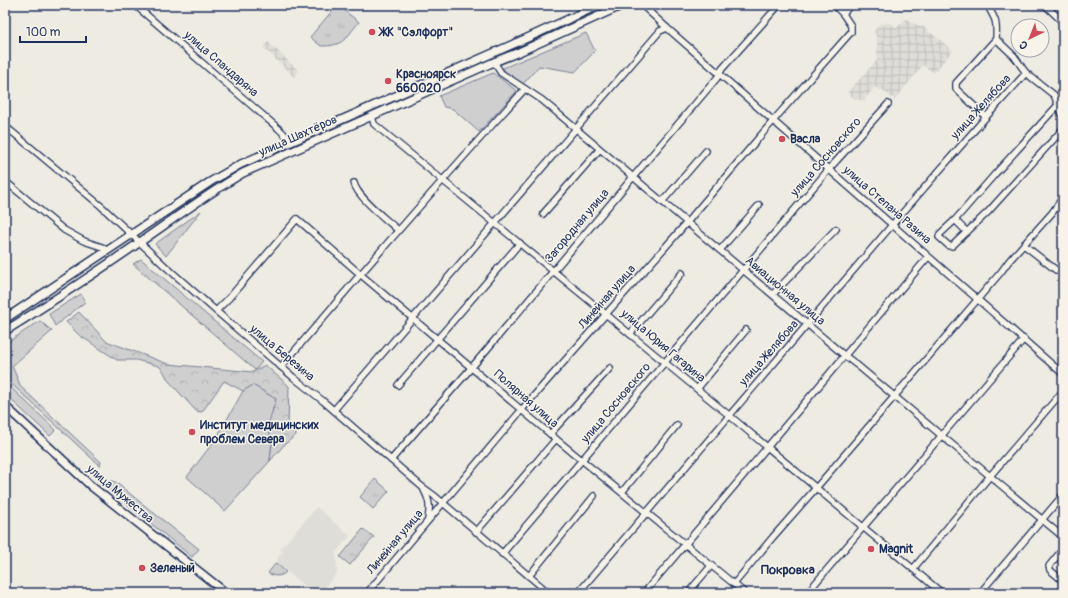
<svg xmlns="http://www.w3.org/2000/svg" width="1068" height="598" font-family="Pangolin,sans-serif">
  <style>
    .built { fill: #deddd8 }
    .industrial { fill: url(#industrial-grid) }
    .grass { fill: #cfcfcf; stroke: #757f96 }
    .forest { fill: url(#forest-crowns); stroke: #757f96 }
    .park { fill: url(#park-tufts); stroke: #757f96 }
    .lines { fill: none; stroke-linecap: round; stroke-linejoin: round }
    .minor-casing { stroke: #1b2f5e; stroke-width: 8 }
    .major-casing { stroke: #1b2f5e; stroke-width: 10 }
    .minor { stroke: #f7f3e8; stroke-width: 5.5 }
    .major { stroke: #f7f3e8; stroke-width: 7 }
    .poi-dot { fill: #d1495b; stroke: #f7f3e8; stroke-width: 1.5 }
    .labels { text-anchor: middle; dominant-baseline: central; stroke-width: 3; stroke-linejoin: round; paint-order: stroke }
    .poi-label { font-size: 12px; font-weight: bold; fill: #1b2f5e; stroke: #f7f3e8; text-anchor: start }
    .street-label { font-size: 12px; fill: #1b2f5e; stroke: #f7f3e8 }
    .neighbourhood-label { font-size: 13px; font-weight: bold; fill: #1b2f5e; stroke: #f7f3e8 }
  </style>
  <defs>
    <pattern id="industrial-grid" width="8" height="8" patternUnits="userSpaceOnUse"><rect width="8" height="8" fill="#deddd8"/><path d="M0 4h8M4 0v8" fill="none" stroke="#bebebc"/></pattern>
    <pattern id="forest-crowns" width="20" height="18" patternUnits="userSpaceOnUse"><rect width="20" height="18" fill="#cfcfcf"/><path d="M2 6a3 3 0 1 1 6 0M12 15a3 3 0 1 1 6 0" fill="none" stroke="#b1b2b4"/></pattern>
    <pattern id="park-tufts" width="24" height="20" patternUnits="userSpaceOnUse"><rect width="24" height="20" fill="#cfcfcf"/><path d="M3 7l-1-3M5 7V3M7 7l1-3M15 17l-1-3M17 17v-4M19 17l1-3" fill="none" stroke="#b1b2b4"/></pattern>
  </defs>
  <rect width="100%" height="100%" fill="#eeebe2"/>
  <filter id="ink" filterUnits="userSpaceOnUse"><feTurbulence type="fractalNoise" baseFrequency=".025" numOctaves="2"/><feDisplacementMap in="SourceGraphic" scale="8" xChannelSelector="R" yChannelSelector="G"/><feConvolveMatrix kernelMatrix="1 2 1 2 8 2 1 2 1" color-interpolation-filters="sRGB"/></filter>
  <g filter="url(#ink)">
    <path class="built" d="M317,507L350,536L336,552L337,573L320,593H312L277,563L278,557L283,552L280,549Z"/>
    <g class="industrial">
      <path d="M906,19L921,27L922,26L953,50L934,73L923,65L895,100L882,90H879L875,87L864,100L854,99L848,92L877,60V38L874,31L881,23L884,25L887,22L897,27Z"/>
      <path d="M268,42L299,71L294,77L263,47Z"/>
    </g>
    <g class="grass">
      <path d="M586,33L595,51L575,72L539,66L523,84L505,72L503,68Z"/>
      <path d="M493,73L517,91L479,132L453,109L444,107L439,96Z"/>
      <path d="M201,211L166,256L155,244Z"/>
      <path d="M81,294L85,302L55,326L49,314Z"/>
      <path d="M40,321L52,331L12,366L21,387L101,462L100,466L5,378V344Z"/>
      <path d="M5,382L56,430L50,436L5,394Z"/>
      <path d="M253,385L276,399L268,426L272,442L270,461L225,511L187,477L217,437L243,391Z"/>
      <path d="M114,481L199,549L192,557L100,482Z"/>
    </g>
    <g class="forest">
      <path d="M141,259L262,362L255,370L133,264Z"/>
      <path d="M79,312L106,341L168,364L253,372L265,365L289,386L288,429L296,433V435L284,445L270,461L272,442L268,426L276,399L253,385L243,391L224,381L202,412L196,411L168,380L164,372L159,366L136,360H117L79,335L66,322Z"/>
    </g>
    <g class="park">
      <path d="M337,5L359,22C345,39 344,46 321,46L310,37Z"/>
      <path d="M375,479L389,491L373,509L360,497Z"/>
      <path d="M363,529L374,537L350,565L340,557Z"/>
      <path d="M276,563L286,572C281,577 274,577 268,573Z"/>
    </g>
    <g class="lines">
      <defs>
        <g id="minor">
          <path d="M135,5L279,129L292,142"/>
          <path d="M642,5L667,28L1063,374"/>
          <path d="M834,5L843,14L850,5"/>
          <path d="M987,5C996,20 997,21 996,39L1014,56L1026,73L1054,95L1063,116"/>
          <path d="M1045,5L1063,22"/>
          <path d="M494,62L501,73L542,100L845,356L857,365L1063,537"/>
          <path d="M1058,105L995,174L955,220L940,234L939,237L949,246H952L988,212L1063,129"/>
          <path d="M372,116L374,124L730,416L942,593"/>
          <path d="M986,117L956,89V83L996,39"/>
          <path d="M5,126L101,206L165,266L216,311L293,377L323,401L421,486L436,497L549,593"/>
          <path d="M5,181L64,230L84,241L102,247L107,251"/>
          <path d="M354,183C357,197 387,220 398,230"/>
          <path d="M662,202L706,151"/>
          <path d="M543,214L599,150"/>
          <path d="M955,220L967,232"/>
          <path d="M1024,245L1056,270H1063"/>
          <path d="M720,250L759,205"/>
          <path d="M773,294L836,229"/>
          <path d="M216,311L229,298L297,219L360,274L556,439L745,593"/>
          <path d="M630,334L682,273"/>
          <path d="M281,367C361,273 441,180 525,89"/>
          <path d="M398,385L520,243"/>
          <path d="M697,389L746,330"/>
          <path d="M334,410L660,31L667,28"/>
          <path d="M550,434L610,368"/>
          <path d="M391,460L472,367L717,78L722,69L779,5"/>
          <path d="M424,490C430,501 430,508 428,520"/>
          <path d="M622,492L677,425"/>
          <path d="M476,532L556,439"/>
          <path d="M1063,549L1049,566L1050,570L1063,581"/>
          <path d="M502,554L829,169L888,104"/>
          <path d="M913,569L990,476L1063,391"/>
          <path d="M529,576L594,496"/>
          <path d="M734,584L773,537L816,488L1001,272L1009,261L1052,213L1063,197"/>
          <path d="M367,593L524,407L683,227L779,114L851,32V26L843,14"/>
          <path d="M578,593L892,225L986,117L1026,73"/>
          <path d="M644,593L928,257"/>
          <path d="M693,593L691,590L692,588L711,566"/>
          <path d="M807,593L1024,339"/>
          <path d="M980,593L1063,495"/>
        </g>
        <g id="major">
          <path d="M5,319L210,182L241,164L525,39L599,5"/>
          <path d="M5,331C47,305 89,277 130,249C168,223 204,196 243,173L494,62L519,52L623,5"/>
          <path d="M5,406L91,486L226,593"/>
        </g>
      </defs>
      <use href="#minor" class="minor-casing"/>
      <use href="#major" class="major-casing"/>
      <use href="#minor" class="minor"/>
      <use href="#major" class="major"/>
    </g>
  </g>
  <g class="poi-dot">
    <circle cx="372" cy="32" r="4"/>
    <circle cx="388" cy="81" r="4"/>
    <circle cx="782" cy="139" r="4"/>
    <circle cx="192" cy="432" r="4"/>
    <circle cx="871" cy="549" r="4"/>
    <circle cx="142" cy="568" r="4"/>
  </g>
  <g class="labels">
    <g class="poi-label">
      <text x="380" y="32">ЖК "Сэлфорт"</text>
      <text x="396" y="74">Красноярск<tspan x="396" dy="14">660020</tspan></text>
      <text x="790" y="139">Васла</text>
      <text x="200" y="425">Институт медицинских<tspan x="200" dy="14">проблем Севера</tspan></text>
      <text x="879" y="549">Magnit</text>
      <text x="150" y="568">Зеленый</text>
    </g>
    <g class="street-label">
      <text transform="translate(221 64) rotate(41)">улица Спандаряна</text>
      <text transform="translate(981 107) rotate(-48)">улица Желябова</text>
      <text transform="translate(298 136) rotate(-24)">улица Шахтёров</text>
      <text transform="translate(826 157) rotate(-49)">улица Сосновского</text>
      <text transform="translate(887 205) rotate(41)">улица Степана Разина</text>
      <text transform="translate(577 226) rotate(-50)">Загородная улица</text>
      <text transform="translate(785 291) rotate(40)">Авиационная улица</text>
      <text transform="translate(607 297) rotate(-49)">Линейная улица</text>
      <text transform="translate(663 346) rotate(40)">улица Юрия Гагарина</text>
      <text transform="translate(282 353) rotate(40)">улица Березина</text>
      <text transform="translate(769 353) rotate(-49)">улица Желябова</text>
      <text transform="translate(526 399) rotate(41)">Полярная улица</text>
      <text transform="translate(616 403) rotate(-50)">улица Сосновского</text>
      <text transform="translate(120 494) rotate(40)">улица Мужества</text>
      <text transform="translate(395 542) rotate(-50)">Линейная улица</text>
    </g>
    <g class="neighbourhood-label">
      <text x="788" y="570">Покровка</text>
    </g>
  </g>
  <rect width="1068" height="598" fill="none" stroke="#f7f3e8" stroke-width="20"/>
  <rect x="10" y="10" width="1048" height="578" fill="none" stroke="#1b2f5e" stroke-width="1.5" filter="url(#ink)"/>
  <g transform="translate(1030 38) rotate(223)"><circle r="19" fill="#f7f3e8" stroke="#9fa5b1"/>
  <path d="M0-3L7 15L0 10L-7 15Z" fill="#d1495b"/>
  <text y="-6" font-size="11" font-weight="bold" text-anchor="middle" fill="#1b2f5e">С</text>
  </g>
  <path d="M20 36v6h66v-6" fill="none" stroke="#1b2f5e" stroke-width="2"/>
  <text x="26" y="36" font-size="12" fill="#1b2f5e" stroke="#f7f3e8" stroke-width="3" paint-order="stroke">100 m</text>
</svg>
